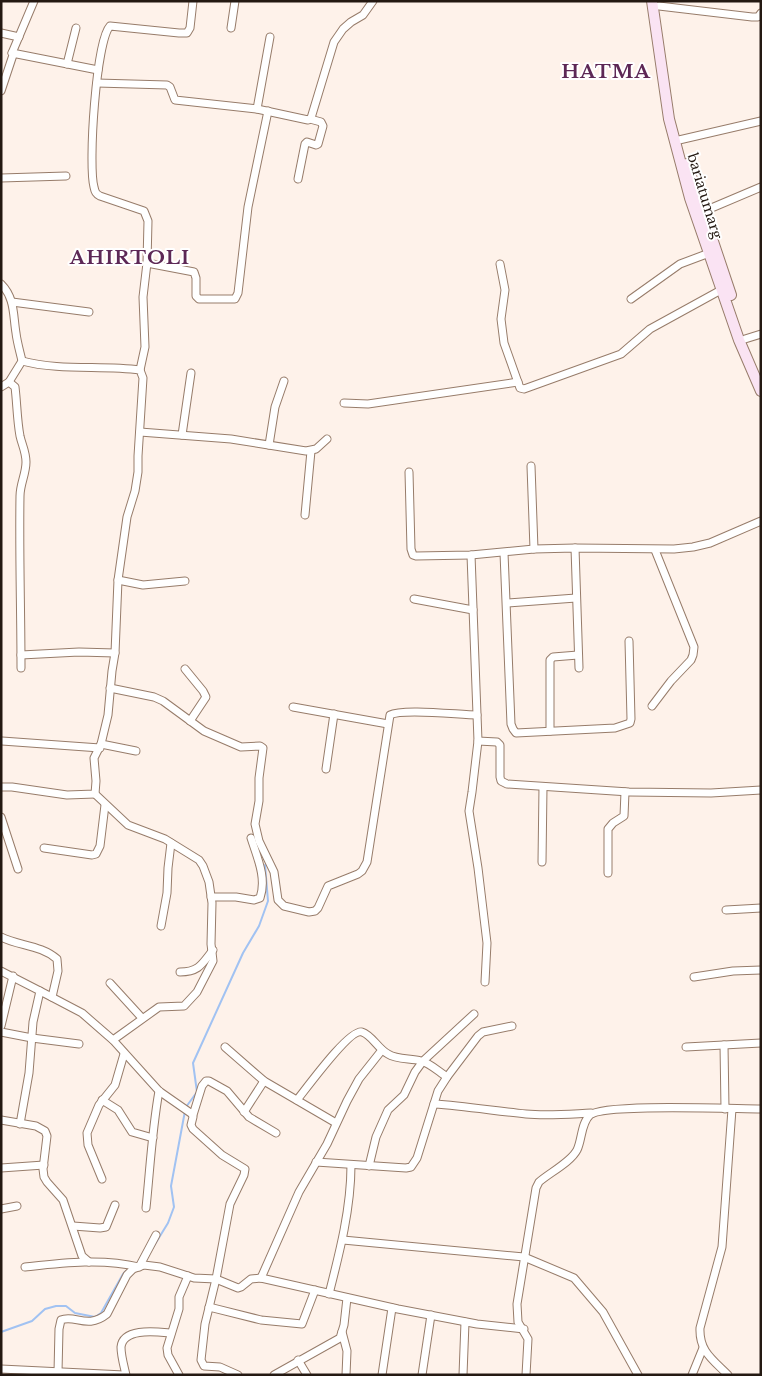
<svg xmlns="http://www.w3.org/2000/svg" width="762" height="1376" font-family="'Libre Baskerville',serif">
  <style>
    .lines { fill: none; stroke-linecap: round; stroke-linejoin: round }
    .stream { stroke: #a1c2f2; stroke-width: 2 }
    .minor-casing { stroke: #977c6a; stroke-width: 9 }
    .secondary-casing { stroke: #977c6a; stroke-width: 12 }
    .minor { stroke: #fff; stroke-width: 7 }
    .secondary { stroke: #fae3f3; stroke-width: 10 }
    .labels { text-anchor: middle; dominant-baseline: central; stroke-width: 4; stroke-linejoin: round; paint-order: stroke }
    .street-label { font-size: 14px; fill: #241912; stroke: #fff }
    .district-label { font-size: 19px; font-weight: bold; letter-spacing: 1px; fill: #5d2856; stroke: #fff }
  </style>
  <rect width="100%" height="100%" fill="#fef2ea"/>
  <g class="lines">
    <g class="stream">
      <path d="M186,1107L197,1092L193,1063L243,953L259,926L268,901L265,865"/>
      <path d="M152,1249L168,1223L174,1207L171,1186L185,1111"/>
      <path d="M1,1332L32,1321L45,1309L56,1306H66L75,1313L95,1317L101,1313L123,1274L126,1271"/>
    </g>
    <defs>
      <g id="minor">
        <path d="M659,6L752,17H758L761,13"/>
        <path d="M231,28L235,1"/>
        <path d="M1,33L19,37"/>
        <path d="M12,53L98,70"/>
        <path d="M67,64L76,28"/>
        <path d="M97,83L167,85L170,87L175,100L257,109L308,120L311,118L334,42L343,29L351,22L363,15L373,1"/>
        <path d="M1,91L13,55L12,53L34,1"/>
        <path d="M257,109L270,37"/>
        <path d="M679,140L761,121"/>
        <path d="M1,178L66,176"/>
        <path d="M298,179L305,144L307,142L316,145L318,144L323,126L321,122L310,119"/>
        <path d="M702,212L761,187"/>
        <path d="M147,263L194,272L196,278V296L199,299H235L238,293L248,207L268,111"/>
        <path d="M500,264L505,290L501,319L504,343L520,388L524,389L621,354L650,329L721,290"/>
        <path d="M1,284C15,298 13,315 16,333C17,342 20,352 22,361L9,382"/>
        <path d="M631,299L680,264L712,252"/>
        <path d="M12,302L89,312"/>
        <path d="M745,339L761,334"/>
        <path d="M140,370L145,347L143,297L147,263L148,221L144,211L100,196C96,194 95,192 94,187C88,165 96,41 110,26L179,33H187L190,28L193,1"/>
        <path d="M1,387L9,382L15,387C17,403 17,420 20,436C22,445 26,452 26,462C26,474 20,484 20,496C19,553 21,610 21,668"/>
        <path d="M344,403L368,404L518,382"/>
        <path d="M140,432L231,439L306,451L316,449L327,439"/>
        <path d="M182,435L191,373"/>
        <path d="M269,445L275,407L284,381"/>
        <path d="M531,466L534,549"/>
        <path d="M409,472L411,549L413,555L416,556L471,555L534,549L575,548L674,549L693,547L710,543L761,521"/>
        <path d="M305,515L311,451"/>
        <path d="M575,548L579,668"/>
        <path d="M504,553L511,724L513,729L516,733L615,728L630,723L631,719L629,641"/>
        <path d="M471,555L478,741L472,792L469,811L478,868L487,943L485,982"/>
        <path d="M118,580L143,585L185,581"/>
        <path d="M414,599L473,610"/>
        <path d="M507,603L576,598"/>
        <path d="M21,655L79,652L115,653"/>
        <path d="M185,669L203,691L206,697L190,721"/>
        <path d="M110,688L154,697L163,701L204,731L241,747L260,746L263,748L259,778V801L255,824L259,841L274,872L278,900L284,906L309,912L315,911L318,908L328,886L358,874L362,871L367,862L390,715C403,708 460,715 477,715"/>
        <path d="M652,706L671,681L691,660L693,655L694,647L655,550"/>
        <path d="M293,707L388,724"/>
        <path d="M550,731V660L553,657L578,655"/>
        <path d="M2,741L100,748"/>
        <path d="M478,741L497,742L500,745V777L501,781L507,784L629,792L711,793L761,790"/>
        <path d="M101,744L136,751"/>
        <path d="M326,769L334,714"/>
        <path d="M1,787H12L67,795L95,794L96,781L94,758L101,744L108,715L112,671L115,653L118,580L127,517L135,491L138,472V456L143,378L140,370C101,365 60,371 22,361"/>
        <path d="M95,794L128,825L165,839L199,860L203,866L209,882L212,903L211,944L213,961L197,992L184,1006L159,1007L113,1040"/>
        <path d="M1,817L18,869"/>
        <path d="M44,848L92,855L96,854L100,846L105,805"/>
        <path d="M542,862L543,787"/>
        <path d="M608,873V829L613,823L624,816L625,792"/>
        <path d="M211,897H236L254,900L260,898C267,878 257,857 251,838"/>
        <path d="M726,910L761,908"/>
        <path d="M161,926L167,893L168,868L171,843"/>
        <path d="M1,937C19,946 41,945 57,959L58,971L52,997"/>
        <path d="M1,971L40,991L33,1022L29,1073L20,1124"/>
        <path d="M180,972C199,972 202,964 213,950"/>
        <path d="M694,977L733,971L761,970"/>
        <path d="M110,983L142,1018"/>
        <path d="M40,991L82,1013L113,1040L159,1091L192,1114L193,1117L191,1125L193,1129L222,1155L245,1169L244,1175L230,1204L216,1279L205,1324L201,1360L204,1366L220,1367L238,1375"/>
        <path d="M1,1026L13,976"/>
        <path d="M1,1032L32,1038L79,1044"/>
        <path d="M724,1045L725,1109"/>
        <path d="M225,1047L264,1081L336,1123"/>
        <path d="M686,1047L761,1043"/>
        <path d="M102,1100L118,1110L132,1132L153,1138"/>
        <path d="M297,1100C306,1089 350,1028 362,1032C372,1035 378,1049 388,1054C397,1060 411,1058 421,1061C430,1063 439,1072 447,1077"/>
        <path d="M434,1104C465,1106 495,1111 526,1114C548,1116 570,1114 591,1113"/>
        <path d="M244,1112L264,1081"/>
        <path d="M193,1115L202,1086L206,1081H209L227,1091L249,1117L276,1133"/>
        <path d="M1,1120L36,1126L45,1131L47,1136L43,1169L44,1177L47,1182L63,1200L82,1256L89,1262"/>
        <path d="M316,1162L406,1168L411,1167L417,1158L438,1091L447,1077L478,1036L483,1032L512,1026"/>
        <path d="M369,1166L376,1137L388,1110L404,1095L415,1072L423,1061L474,1014"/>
        <path d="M1,1168L44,1165"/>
        <path d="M102,1179L88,1145L87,1133L99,1105L115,1085L124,1054"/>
        <path d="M146,1208C150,1169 152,1130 159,1091"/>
        <path d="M1,1209L17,1206"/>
        <path d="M73,1226L100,1228L106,1227L115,1205"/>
        <path d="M343,1240L524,1257L574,1278L603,1312L638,1375"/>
        <path d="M25,1267C62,1263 102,1258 139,1267L156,1235"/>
        <path d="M261,1278L299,1192L327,1144L347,1101L359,1079L382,1050"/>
        <path d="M329,1294C340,1251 351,1208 351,1165"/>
        <path d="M209,1307L261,1320L302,1324L315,1290"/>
        <path d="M342,1332L347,1351L346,1375"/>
        <path d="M298,1360L307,1375"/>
        <path d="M1,1369L124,1375"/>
        <path d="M58,1372L59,1329L61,1320C75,1314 87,1330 107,1314L127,1275L133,1269L144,1265L160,1267L194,1278L216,1279L238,1288L241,1287L251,1279L261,1278L398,1309L477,1324L524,1329"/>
        <path d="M126,1375C124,1366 121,1356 121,1347C123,1327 158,1332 171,1333"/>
        <path d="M179,1375L168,1355L167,1348L179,1309V1297L188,1276"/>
        <path d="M274,1375L340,1338L344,1325L347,1298"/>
        <path d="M382,1375L392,1308"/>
        <path d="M422,1375L431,1315"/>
        <path d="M463,1375L465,1322"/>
        <path d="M526,1375L528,1339L518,1322L517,1304L536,1188L539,1182C549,1173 571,1162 577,1150C582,1140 581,1123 590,1115C603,1103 735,1109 761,1109"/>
        <path d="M692,1375L703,1348"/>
        <path d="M728,1375C712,1359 699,1351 700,1328L722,1247L732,1109"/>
      </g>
      <g id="secondary">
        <path d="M652,1L669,119L690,198L739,340L761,391"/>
        <path d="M687,164L731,295"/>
      </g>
    </defs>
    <use href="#minor" class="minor-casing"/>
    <use href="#secondary" class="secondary-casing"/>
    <use href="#minor" class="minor"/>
    <use href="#secondary" class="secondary"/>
  </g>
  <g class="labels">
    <g class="street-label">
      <text transform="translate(705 196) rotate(73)">bariatumarg</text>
    </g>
    <g class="district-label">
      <text x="606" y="71">HATMA</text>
      <text x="130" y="257">AHIRTOLI</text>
    </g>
  </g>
  <rect width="762" height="1376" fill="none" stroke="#241912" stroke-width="5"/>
</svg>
